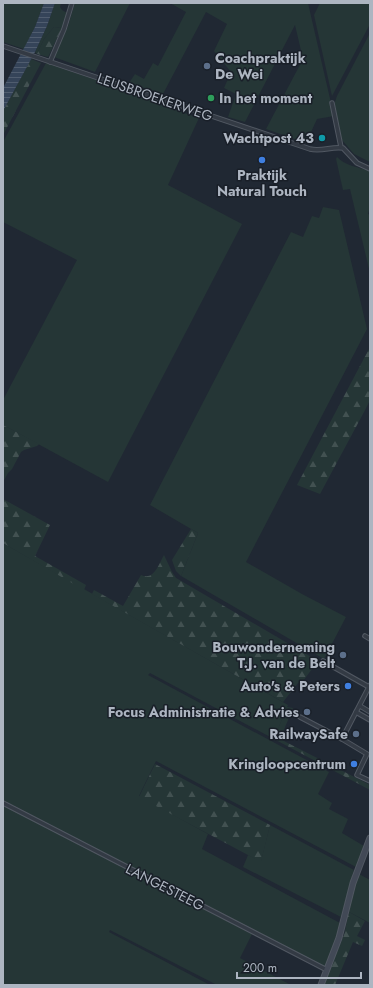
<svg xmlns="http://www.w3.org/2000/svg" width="373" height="988" font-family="Jost,sans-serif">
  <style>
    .grass { fill: #253636 }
    .forest { fill: url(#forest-firs) }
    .water { fill: url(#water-rules) }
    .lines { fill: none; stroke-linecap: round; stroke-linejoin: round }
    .street-casing { stroke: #515862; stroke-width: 5.5 }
    .secondary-casing { stroke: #515862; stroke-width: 7 }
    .street { stroke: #333a44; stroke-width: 3.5 }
    .secondary { stroke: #424956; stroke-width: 5 }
    .service-dot { fill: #5c6f8a; stroke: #191f28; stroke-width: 1.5 }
    .leisure-dot { fill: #2e9e5b; stroke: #191f28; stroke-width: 1.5 }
    .culture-dot { fill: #0f9aa8; stroke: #191f28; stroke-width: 1.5 }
    .shop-dot { fill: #3f7fe0; stroke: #191f28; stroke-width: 1.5 }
    .labels { text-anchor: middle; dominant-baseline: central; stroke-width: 3; stroke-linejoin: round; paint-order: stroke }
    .poi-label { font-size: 14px; font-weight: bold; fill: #adb5c1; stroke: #191f28; text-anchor: end }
    .street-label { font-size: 14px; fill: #adb5c1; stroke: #191f28 }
  </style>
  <defs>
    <pattern id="forest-firs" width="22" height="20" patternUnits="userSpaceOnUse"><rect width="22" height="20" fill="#253636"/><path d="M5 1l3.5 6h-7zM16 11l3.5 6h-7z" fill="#425151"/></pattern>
    <pattern id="water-rules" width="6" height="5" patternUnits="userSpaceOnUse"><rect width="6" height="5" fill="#354459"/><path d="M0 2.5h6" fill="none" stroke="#505d6f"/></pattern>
  </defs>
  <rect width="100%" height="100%" fill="#202833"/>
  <g class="grass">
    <path d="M3,3H44L35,27L24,49L3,42Z"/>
    <path d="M55,3H61L60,7L62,10L67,13L62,28L54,27L44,39L37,54L35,52L47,26Z"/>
    <path d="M75,3H130L95,72L54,57L68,26Z"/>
    <path d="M170,3H308L334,116L317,119L306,143L266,129L303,59L295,25L245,122L228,117L236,94L224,88L231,72L214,51L227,24L206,12L163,94L129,83L135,74L144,79L153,63L158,66L186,12Z"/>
    <path d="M320,3H370V24L332,96L314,15Z"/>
    <path d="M370,33V162L354,154L342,140L334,105L337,96Z"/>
    <path d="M46,63L159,101L158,104L199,118L168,185L242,224L108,482L3,425V400L77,260L3,222V142Z"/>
    <path d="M337,157C344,165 360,168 370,171V207L368,214L370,215V273L350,189L343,190L336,159Z"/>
    <path d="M323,207L339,210L367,329L246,562L302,594L346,617L324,659L181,576L198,533L150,505L291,232L303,237L312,216L319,218Z"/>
    <path d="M3,543L288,705L274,739L150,673L148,675L329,772L318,794L332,803L329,809L348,819L342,833L364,846L356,867L156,761L139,796L208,834L202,849L340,923L336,940L326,966H323L3,800Z"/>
    <path d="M3,805L252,934L240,958L291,985H217L110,930L109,932L210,985H3Z"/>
    <path d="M270,825L354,870L341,917L243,867L248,855L261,861Z"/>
    <path d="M359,874L370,880V923L349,912L352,895Z"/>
  </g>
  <g class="forest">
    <path d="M54,27L62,28L48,57L37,54L44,39Z"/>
    <path d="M31,59L41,63L3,135V111Z"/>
    <path d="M370,347V400L364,412L320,494L297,485Z"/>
    <path d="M3,425L39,444L37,446L24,450L21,452L12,469L8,473L3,482Z"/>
    <path d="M3,499L50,525L35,556L86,585L84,590L3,543Z"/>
    <path d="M191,529L198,533L181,576L176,571L172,560Z"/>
    <path d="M164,555L172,572L176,578L318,661L303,681L298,683L283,702L92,594L94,590L123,606L141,575C154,581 159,564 164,555Z"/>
    <path d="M287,707L293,708L280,739L370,785V790L274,739Z"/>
    <path d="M155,764L270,825L261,862L139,797Z"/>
    <path d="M349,912L365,921L357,936L365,940L362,946L353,942L335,985H323L344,935Z"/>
  </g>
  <path class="water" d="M44,3H55L47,26L35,52L3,111V88L35,27Z"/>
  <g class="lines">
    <defs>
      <g id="street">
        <path d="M3,46L310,149C322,152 332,146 343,148L357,163L370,169"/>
        <path d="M50,62L64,29L72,3"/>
        <path d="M332,103L341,147"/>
        <path d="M365,636L370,639"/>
        <path d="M323,661L369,687"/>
        <path d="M370,685L342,739L367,754L357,775L370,781"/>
        <path d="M360,706L370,712"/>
        <path d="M356,712L370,720"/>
        <path d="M300,717L342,739"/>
        <path d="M3,803L327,970"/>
      </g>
      <path id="secondary" d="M321,985L339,938L353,883L370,838"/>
    </defs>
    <use href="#street" class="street-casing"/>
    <use href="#secondary" class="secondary-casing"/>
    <use href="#street" class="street"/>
    <use href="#secondary" class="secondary"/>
  </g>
  <g class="service-dot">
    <circle cx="207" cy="66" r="4"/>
    <circle cx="343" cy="655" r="4"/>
    <circle cx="307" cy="712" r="4"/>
    <circle cx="356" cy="734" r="4"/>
  </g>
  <circle class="leisure-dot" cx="211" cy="98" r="4"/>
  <circle class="culture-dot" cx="322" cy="138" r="4"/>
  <g class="shop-dot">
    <circle cx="262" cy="160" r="4"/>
    <circle cx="348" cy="686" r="4"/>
    <circle cx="354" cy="764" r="4"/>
  </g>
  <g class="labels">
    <g class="poi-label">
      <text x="215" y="58" text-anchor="start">Coachpraktijk<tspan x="215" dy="16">De Wei</tspan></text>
      <text x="219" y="98" text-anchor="start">In het moment</text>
      <text x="314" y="138">Wachtpost 43</text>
      <text x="262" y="175" text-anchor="middle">Praktijk<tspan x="262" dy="16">Natural Touch</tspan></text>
      <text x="335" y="647">Bouwonderneming<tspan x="335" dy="16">T.J. van de Belt</tspan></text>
      <text x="340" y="686">Auto's &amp; Peters</text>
      <text x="299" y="712">Focus Administratie &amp; Advies</text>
      <text x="348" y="734">RailwaySafe</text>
      <text x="346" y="764">Kringloopcentrum</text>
    </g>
    <g class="street-label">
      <text transform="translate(155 97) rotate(19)">LEUSBROEKERWEG</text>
      <text transform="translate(165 887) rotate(27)">LANGESTEEG</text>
    </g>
  </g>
  <rect width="373" height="988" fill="none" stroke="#adb5c1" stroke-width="8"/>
  <path d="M237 972v6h124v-6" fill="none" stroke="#adb5c1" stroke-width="2"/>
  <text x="243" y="972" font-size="12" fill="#adb5c1" stroke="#191f28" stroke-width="3" paint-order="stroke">200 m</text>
</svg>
